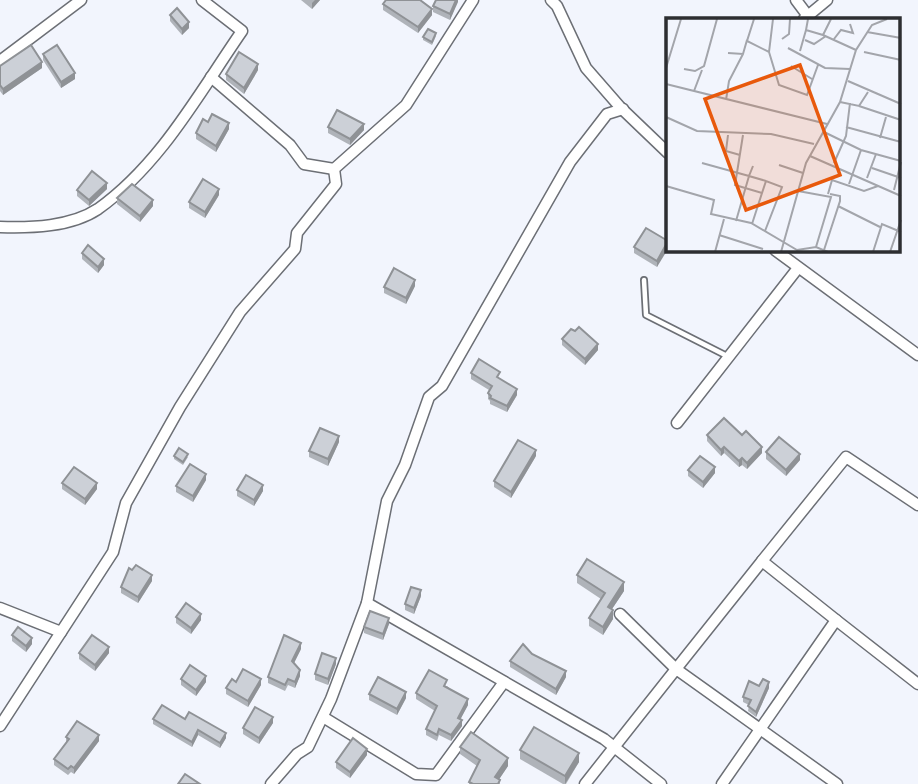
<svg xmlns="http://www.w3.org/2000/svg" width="918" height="784" font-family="Lora,serif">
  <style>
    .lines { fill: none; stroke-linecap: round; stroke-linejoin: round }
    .service-casing { stroke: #6c6f75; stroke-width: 8 }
    .minor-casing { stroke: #6c6f75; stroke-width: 13 }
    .service { stroke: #fff; stroke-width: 4.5 }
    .minor { stroke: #fff; stroke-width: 10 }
    .wall { fill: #afb3b9 }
    .shaded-wall { fill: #8f9296 }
    .building { fill: #ccd0d7; stroke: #8f9296; stroke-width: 2 }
    .inset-road { fill: none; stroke: #a3a5ab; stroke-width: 2 }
    .view { fill: #e8590c; fill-opacity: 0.15; stroke: #e8590c; stroke-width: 3.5 }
    .inset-edge { fill: none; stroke: #2d2e31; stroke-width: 3.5 }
  </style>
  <rect width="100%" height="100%" fill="#f2f5fd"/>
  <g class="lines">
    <defs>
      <path id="service" d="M644,280L646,315L727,356"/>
      <g id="minor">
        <path d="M551,0L557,6L586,68L620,107L668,153"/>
        <path d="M796,0L808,16"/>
        <path d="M804,19L827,0"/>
        <path d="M0,61L81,0"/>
        <path d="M211,77L290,145L304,164L334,169"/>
        <path d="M0,227C31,228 71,227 98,209C161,164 199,93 242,31L202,0"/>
        <path d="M775,250L918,355"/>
        <path d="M677,423L798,268"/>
        <path d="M367,603L604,739L661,784"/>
        <path d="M0,608L61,632"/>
        <path d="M620,614L676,669L762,561"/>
        <path d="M836,620L918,684"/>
        <path d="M323,717L416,774L436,775L504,682"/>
        <path d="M0,726L113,552L126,503L180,407L240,312L295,249L297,233L336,184L334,169L406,105L473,0"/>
        <path d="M271,784L297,754L308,747L331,699L367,603L387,501L405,465L429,397L442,386L570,162L607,114L623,109"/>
        <path d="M585,784L676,669L837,784"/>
        <path d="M722,784L836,620L762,561L846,457L918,505"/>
      </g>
    </defs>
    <use href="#service" class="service-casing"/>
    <use href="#minor" class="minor-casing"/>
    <use href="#service" class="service"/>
    <use href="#minor" class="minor"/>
  </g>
  <g class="wall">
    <path d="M301,0H320L312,9Z"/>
    <path d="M458,0L450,20L433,12V6Z"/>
    <path d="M383,4L432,15L418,33L383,10Z"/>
    <path d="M170,15L189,28L182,35L170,21Z"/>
    <path d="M436,36L432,45L423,40V37Z"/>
    <path d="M43,54L75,79L61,88L43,60Z"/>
    <path d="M0,66L42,68L3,95L0,91Z"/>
    <path d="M258,70L244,94L226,80V74Z"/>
    <path d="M208,122L229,129L216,152L196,139V133Z"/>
    <path d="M328,127L364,130L350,145L328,133Z"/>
    <path d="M107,189L89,206L77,196V190Z"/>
    <path d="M219,195L205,218L189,208V202Z"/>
    <path d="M117,198L153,206L140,222L117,204Z"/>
    <path d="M668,241L657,267L634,253V247Z"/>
    <path d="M82,253L104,265L98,273L82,259Z"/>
    <path d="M415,286L406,304L384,293V287Z"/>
    <path d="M562,339L598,350L585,365L562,345Z"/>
    <path d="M471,373L500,378L517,395L507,412L490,404V401L488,399V393L489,390L471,379Z"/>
    <path d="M707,435H742L762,453L747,469L742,465L739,467L724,453L721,456L707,441Z"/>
    <path d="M339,442L328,466L309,457V451Z"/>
    <path d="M766,452L800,460L786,476L766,459Z"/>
    <path d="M174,456L188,457L183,465L174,459Z"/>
    <path d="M536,456L511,498L494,487V481Z"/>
    <path d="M688,470L715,473L703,488L688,476Z"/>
    <path d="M206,480L193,502L176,492V486Z"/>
    <path d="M62,483L97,489L85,505L62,489Z"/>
    <path d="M237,490L263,491L254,506L237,496Z"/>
    <path d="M577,575L624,591L612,609L613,619L603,635L589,626V618L601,599L577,583Z"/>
    <path d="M152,581L138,603L121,593V587Z"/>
    <path d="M421,596L414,614L405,610V604Z"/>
    <path d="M176,617L201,620L191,634L176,623Z"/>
    <path d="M389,624L383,640L364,633V627Z"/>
    <path d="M12,635L32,644L26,652L12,641Z"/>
    <path d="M301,649L294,663L300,676L295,688L288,685L285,691L268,683V677Z"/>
    <path d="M79,653H109L95,671L79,659Z"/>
    <path d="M532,654L566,677L556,695L510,667V661Z"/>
    <path d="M336,664L328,685L315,680V674Z"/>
    <path d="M181,679L206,682L196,696L181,685Z"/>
    <path d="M236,682L261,685L248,707L226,694V688Z"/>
    <path d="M447,686L468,705L460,719L462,726L451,741L439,735L437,741L426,735V729L435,711L416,699V693Z"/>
    <path d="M769,688L756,717L748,711L749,705L743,702V697Z"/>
    <path d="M369,694L406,698L397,715L369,700Z"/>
    <path d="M153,719H185L226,738L220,748L198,735L192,747L153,724Z"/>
    <path d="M273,723L259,744L243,734V728Z"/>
    <path d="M66,737L99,741L74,774L71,772L68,775L54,765V759L66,743Z"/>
    <path d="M460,747L508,766L499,779L500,784H469V782L477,766L460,754Z"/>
    <path d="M520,750L579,762L566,784H563L520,759Z"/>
    <path d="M367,755L350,778L336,768V762Z"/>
  </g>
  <g class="shaded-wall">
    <path d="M315,0H320L312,9V3Z"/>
    <path d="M456,0H458V2L450,20V14Z"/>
    <path d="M432,9V15L418,33V27Z"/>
    <path d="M189,22V28L182,35V29Z"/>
    <path d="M42,62V68L3,95V89Z"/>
    <path d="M258,64V70L244,94V88Z"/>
    <path d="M75,73V79L61,88V82Z"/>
    <path d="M229,123V129L216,152V146Z"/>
    <path d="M364,124V130L350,145V139Z"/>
    <path d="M107,183V189L89,206V200Z"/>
    <path d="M219,189V195L205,218V212Z"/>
    <path d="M153,200V206L140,222V216Z"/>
    <path d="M668,243V249L657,267V261Z"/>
    <path d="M104,259V265L98,273V267Z"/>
    <path d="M415,280V286L406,304V298Z"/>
    <path d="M598,344V350L585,365V359Z"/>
    <path d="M517,389V395L507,412V406Z"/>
    <path d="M339,436V442L328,466V459Z"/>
    <path d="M724,447V453L721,456V450Z"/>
    <path d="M762,447V453L747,469V463Z"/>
    <path d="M536,450V456L511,498V492Z"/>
    <path d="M800,454V460L786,476V470Z"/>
    <path d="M742,458V465L739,467V461Z"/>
    <path d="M715,467V473L703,488V482Z"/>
    <path d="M206,474V480L193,502V496Z"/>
    <path d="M97,483V489L85,505V499Z"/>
    <path d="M263,485V491L254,506V500Z"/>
    <path d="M152,575V581L138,603V597Z"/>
    <path d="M624,582V591L608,615V607Z"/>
    <path d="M421,590V596L414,614V608Z"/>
    <path d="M613,610V619L603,635V627Z"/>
    <path d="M201,614V620L191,634V628Z"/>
    <path d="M389,618V624L383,640V634Z"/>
    <path d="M32,638V644L26,652V646Z"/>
    <path d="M301,643V649L292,667V661Z"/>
    <path d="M109,647V653L95,671V665Z"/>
    <path d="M336,658V664L328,685V679Z"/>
    <path d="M300,670V676L295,688V682Z"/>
    <path d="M566,671V677L556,695V689Z"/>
    <path d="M206,676V682L196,696V690Z"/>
    <path d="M261,679V685L248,707V701Z"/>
    <path d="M769,682V688L756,717V712Z"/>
    <path d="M406,692V698L397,715V709Z"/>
    <path d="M468,699V705L458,724V718Z"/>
    <path d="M273,717V723L259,744V738Z"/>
    <path d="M462,720V726L451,741V735Z"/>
    <path d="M198,730V735L192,747V742Z"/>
    <path d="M226,733V738L220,748V743Z"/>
    <path d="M99,735V741L74,774V768Z"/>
    <path d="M367,749V755L350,778V772Z"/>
    <path d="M579,753V762L565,784V776Z"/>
    <path d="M508,758V766L496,784L495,777Z"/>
  </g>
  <g class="building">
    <path d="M386,0H420L432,9L418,27L383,4Z"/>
    <path d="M436,0H456L450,14L433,6Z"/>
    <path d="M177,8L189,22L182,29L170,15Z"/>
    <path d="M428,29L436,33L432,42L423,37Z"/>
    <path d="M31,45L42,62L3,89L0,85V66Z"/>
    <path d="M57,45L75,73L61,82L43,54Z"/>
    <path d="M239,52L258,64L244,88L226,74Z"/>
    <path d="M337,110L364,124L350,139L328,127Z"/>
    <path d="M212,114L229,123L216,146L196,133L203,119L208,122Z"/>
    <path d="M92,171L107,183L89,200L77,190Z"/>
    <path d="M203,179L219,189L205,212L189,202Z"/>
    <path d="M132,184L153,200L140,216L117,198Z"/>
    <path d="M646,228L668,241L657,261L634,247Z"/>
    <path d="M88,245L104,259L98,267L82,253Z"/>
    <path d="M394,268L415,280L406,298L384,287Z"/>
    <path d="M579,327L598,344L585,359L562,339L571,329L575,331Z"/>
    <path d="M479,359L500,372L497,377L517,389L507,406L490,398L491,396L488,393L492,386L471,373Z"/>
    <path d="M724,418L742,435L746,431L762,447L747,463L742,458L739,461L724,447L721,450L707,435Z"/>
    <path d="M320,428L339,436L328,459L309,451Z"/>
    <path d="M779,437L800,454L786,470L766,452Z"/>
    <path d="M518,440L536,450L511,492L494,481Z"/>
    <path d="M179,448L188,454L183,462L174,456Z"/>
    <path d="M700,456L715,467L703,482L688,470Z"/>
    <path d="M190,464L206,474L193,496L176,486Z"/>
    <path d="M74,467L97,483L85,499L62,483Z"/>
    <path d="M246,475L263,485L254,500L237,490Z"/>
    <path d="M587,559L624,582L608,607L613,610L603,627L589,618L605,593L577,575Z"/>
    <path d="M136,565L152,575L138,597L121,587L129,568L132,570Z"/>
    <path d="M411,587L421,590L414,608L405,604Z"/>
    <path d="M186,603L201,614L191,628L176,617Z"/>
    <path d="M370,611L389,618L383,634L364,627Z"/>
    <path d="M18,627L32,638L26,646L12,635Z"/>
    <path d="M92,635L109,647L95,665L79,653Z"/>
    <path d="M284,635L301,643L292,661L300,670L295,682L288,679L285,685L268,677Z"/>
    <path d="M523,644L532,654L566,671L556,689L510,661Z"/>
    <path d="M322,653L336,658L328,679L315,674Z"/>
    <path d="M190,665L206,676L196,690L181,679Z"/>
    <path d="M243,669L261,679L248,701L226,688L232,679L236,682Z"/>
    <path d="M429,670L447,680L444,686L468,699L458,718L462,720L451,735L439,729L437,735L426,729L437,706L416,693Z"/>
    <path d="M378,677L406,692L397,709L369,694Z"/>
    <path d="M763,679L769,682L756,712L748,706L751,700L743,697L749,681L759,686Z"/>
    <path d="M162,705L185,719L189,712L226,733L220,743L198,730L192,742L153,719Z"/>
    <path d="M255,707L273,717L259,738L243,728Z"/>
    <path d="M77,721L99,735L74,768L71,766L68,769L54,759L69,739L66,737Z"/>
    <path d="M534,727L579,753L565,776L520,750Z"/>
    <path d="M471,732L508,758L495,777L500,780L498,784H473L469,782L480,760L460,747Z"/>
    <path d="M353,738L367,749L350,772L336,762Z"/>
    <path d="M185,774L200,784H178Z"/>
  </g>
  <g transform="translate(666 18)">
    <rect width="234" height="234" fill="#f2f5fd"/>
    <path class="inset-road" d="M88,1L81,23L103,34L107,1M142,1L140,12L157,17L165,1M201,14L235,20M157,17L190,32M116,21L123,16L124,1M168,21L175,12L187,15L184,6M139,22L148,26L160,18M122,30L159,50L184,51M134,33L140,12M103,34L113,67L141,77L152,47M198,34L235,42M62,35L77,36L81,22M125,48L146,61M0,50L15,1M18,51L29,53L38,48L51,1M182,63L235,86M0,66L161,106M28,73L36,52M60,82L63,63L77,36M174,84L193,88L202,74M193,88L235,102M0,99L31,113L105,116L148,126M180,109L235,124M158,114L195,132L235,143M62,117L60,133L74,137M77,117L69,167L96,175L100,163L116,169L99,213M214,120L220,99M144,138L235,178M36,145L83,158L70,203M168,145L180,118L184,85M113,147L137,155M87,148L83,158L100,163M206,150L235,160M201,160L210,136M183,166L195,132M0,168L48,182L45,196L85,205L131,232L150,229L162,234M228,172L235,144M132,173L165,179L150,229M162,176L166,162L198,173L212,168M172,188L214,209M86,206L96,175M53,217L97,231M158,232L174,183V178L164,176M49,234L58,201M115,234L140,145L174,84L190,32L206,7L221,1M207,234L216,206L235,214M224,234L235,202"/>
    <path class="view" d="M134,47L174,157L80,192L39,81Z"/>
    <rect width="234" height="234" class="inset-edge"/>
  </g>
</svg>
